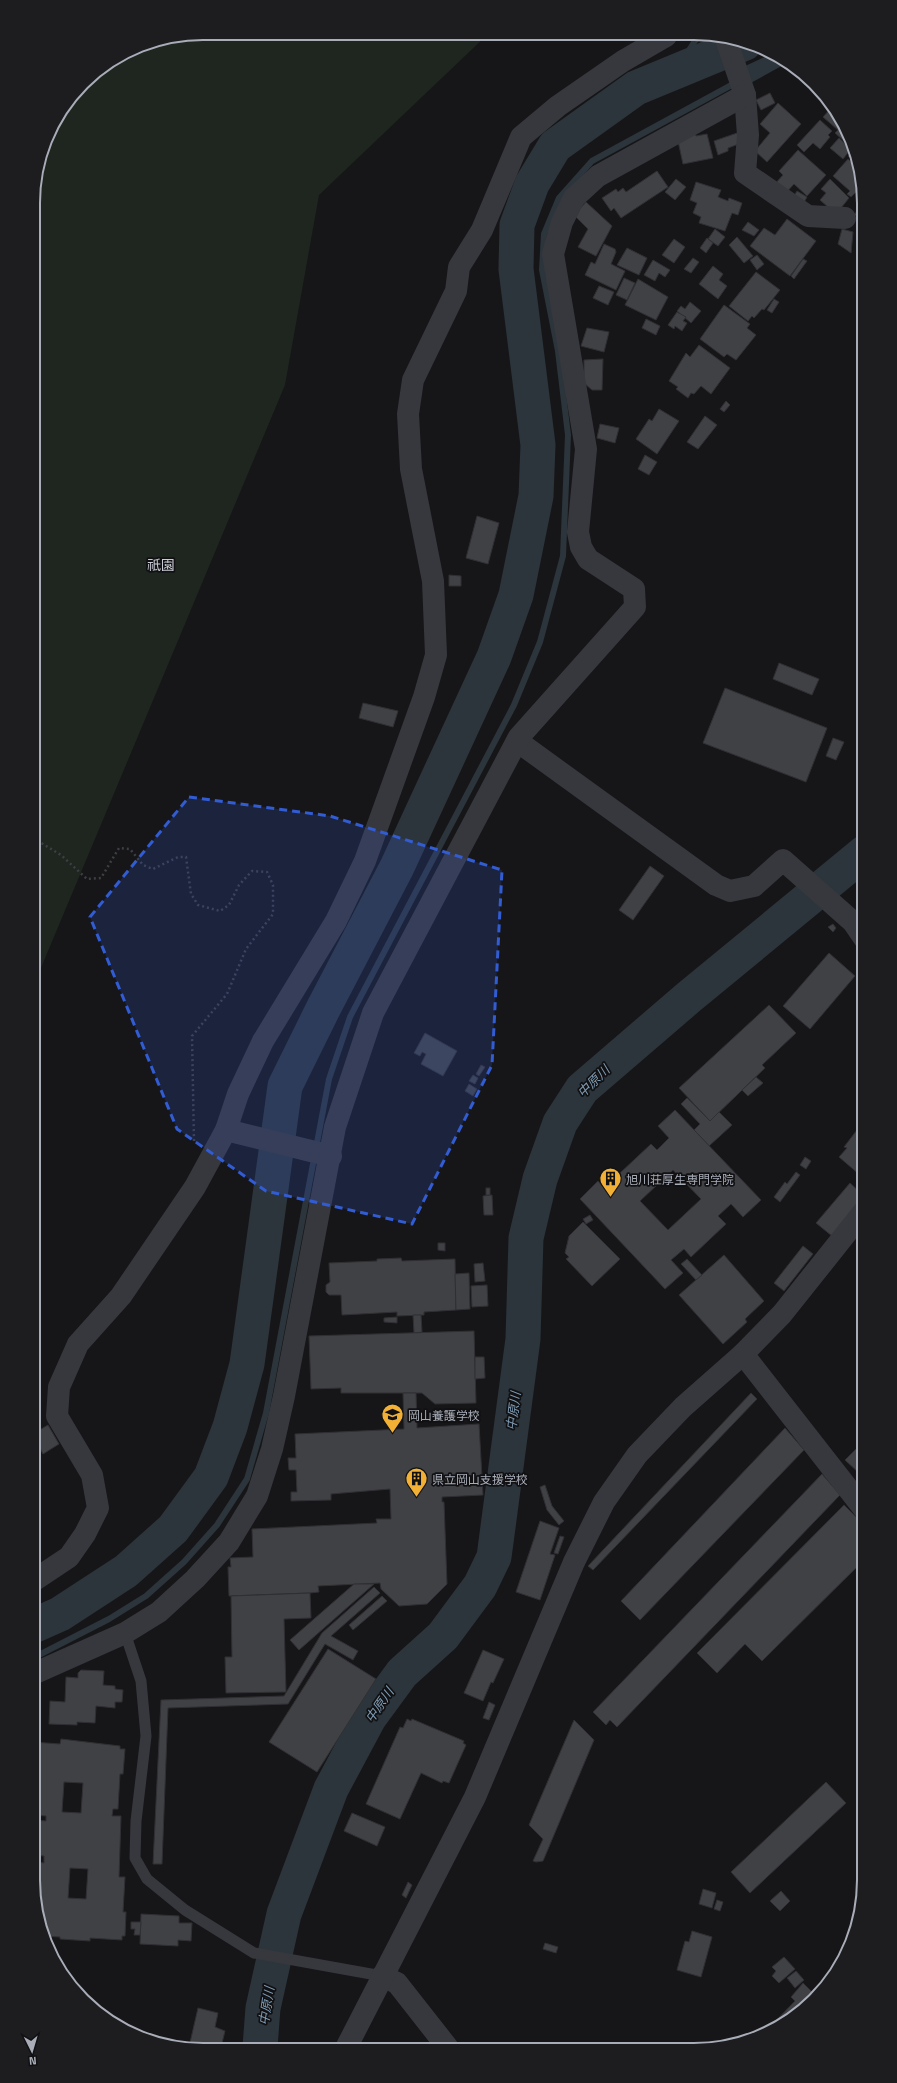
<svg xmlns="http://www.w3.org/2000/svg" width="897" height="2083" font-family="'Titillium Web','Noto Sans JP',sans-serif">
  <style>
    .green { fill: #1e261f }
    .water { fill: #2c353c }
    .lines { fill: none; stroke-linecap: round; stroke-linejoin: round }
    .stream { stroke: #2c353c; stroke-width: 6 }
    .river { stroke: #2c353c; stroke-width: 35 }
    .building { fill: #404145; stroke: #303034; fill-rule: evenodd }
    .path { stroke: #3d3f44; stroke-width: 2.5; stroke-dasharray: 2 3; stroke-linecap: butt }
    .service { stroke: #37383d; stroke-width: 11 }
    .minor { stroke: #37383d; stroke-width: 22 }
    .tertiary { stroke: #37383d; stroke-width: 22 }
    .marked { fill: #325cd3; fill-opacity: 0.2; stroke: #325cd3; stroke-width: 3; stroke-dasharray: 8 5; stroke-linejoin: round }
    .labels { text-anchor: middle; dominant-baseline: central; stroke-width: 3.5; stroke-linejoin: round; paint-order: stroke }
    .poi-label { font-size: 12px; fill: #a8adb8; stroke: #111113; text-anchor: start }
    .water-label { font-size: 13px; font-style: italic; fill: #7f9bb3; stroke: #111113 }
    .quarter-label { font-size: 14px; fill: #c9ccd4; stroke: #111113 }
    .rim { fill: none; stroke: #a8adb8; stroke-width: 2 }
  </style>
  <rect width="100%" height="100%" fill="#161618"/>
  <path class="green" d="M203,33L487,35L319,195L285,385L33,987V192L50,128L91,75L138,46Z"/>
  <g class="water">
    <path d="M733,38L758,47L739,57Z"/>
    <path d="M773,53L787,63L749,84L743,67Z"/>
  </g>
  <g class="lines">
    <g class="stream">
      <path d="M676,71L698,36"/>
      <path d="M33,1658L109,1619L146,1596L184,1562L217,1525L247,1479L266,1413L329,1079L350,1017L514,705L540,642L563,556L568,435L558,351L542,270L544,234L559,198L592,161L737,82"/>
    </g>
    <g class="river">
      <path d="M33,1626L60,1614L126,1571L173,1529L211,1477L230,1427L247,1364L285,1086L323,1009L397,867L494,657L516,595L536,496L538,445L516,269L517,225L532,184L555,146L636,88L745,43"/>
      <path d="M260,2047L263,2008L284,1914L331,1789L369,1718L402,1673L443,1636L480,1586L494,1557L523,1339L526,1238L540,1179L560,1123L582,1089L689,997L864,853"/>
    </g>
  </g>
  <g class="building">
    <path d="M770,93L775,103L761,110L756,100Z"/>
    <path d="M778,103L801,124L767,162L755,151L770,133L760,124Z"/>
    <path d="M832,107L841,118L852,148L835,133L838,130L823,117Z"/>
    <path d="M820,120L832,131L828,135L830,137L820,149L813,143L804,152L797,145Z"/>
    <path d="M695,132L696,136L707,134L713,158L683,164L678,141Z"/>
    <path d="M740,132L744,142L728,148V151L718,155L714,141Z"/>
    <path d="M839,138L851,149L843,159L830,148Z"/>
    <path d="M854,149L858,160L859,165L848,156Z"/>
    <path d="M798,150L826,175L807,196L794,184L784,195L774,185L783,175L779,171Z"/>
    <path d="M848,159L860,170L862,186L851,197L847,194L850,191L833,176Z"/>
    <path d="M657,171L668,187L621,218L614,208L611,211L602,198L616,189L618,192L623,188L626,192Z"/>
    <path d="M676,179L686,187L675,200L665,192Z"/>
    <path d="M830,179L849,198L841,208H829L820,200L826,193L821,189Z"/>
    <path d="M696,182L721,190L718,197L728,201L729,198L742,203L738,215L732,213L725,231L699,223L701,217L693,213L697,203L690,200Z"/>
    <path d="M797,191L807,197L802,206L792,199Z"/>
    <path d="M586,202L612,226L596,256L578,247L588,229L574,215Z"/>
    <path d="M864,202V219L854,215Z"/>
    <path d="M787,219L816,241L790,276L750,246L764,228L775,235Z"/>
    <path d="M748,222L759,230L754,236L742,230Z"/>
    <path d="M715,229L725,237L718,246L708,239Z"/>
    <path d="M842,229L853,232L851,253L838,244Z"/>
    <path d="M737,237L753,256L744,263L729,245Z"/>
    <path d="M707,238L713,243L706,253L700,248Z"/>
    <path d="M674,239L685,247L674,263L662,255Z"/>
    <path d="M604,244L615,249L616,252L611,264L625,271L616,290L585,275L591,262L595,264Z"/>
    <path d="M627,248L647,258L639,275L617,265Z"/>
    <path d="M757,255L764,264L757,270L750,260Z"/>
    <path d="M693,258L699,262L691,273L684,269Z"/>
    <path d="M803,259L807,261L794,279L791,276Z"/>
    <path d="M653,260L670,270L665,277L659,273L655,281L644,275Z"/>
    <path d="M713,266L723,274L719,280L727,286L718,299L699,284Z"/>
    <path d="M756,272L780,290L764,310L762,309L754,318L752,316L748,321L729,306Z"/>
    <path d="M624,278L635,283L627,300L616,295Z"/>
    <path d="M638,279L668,297L656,320L625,305Z"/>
    <path d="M599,286L614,292L608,305L593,298Z"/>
    <path d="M774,299L779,302L772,313L767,310Z"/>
    <path d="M690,302L701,311L691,323L677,311L681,306L685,309Z"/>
    <path d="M724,305L750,324L747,328L756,335L736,360L727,354L724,357L700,339Z"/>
    <path d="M677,312L686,317L683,321L687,323L682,331L675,326L674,329L668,325Z"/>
    <path d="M646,319L660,326L656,335L642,328Z"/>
    <path d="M587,328L609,332L604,352L581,346Z"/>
    <path d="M699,345L730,368L711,394L701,386L694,394L691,393L688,398L676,389L678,387L669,381L686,353L690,357Z"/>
    <path d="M603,359L602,390H592L584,383V360Z"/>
    <path d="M726,401L730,405L724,412L720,409Z"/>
    <path d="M659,409L679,421L657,454L636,439L649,419L652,421Z"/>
    <path d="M705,416L717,425L698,449L687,442Z"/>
    <path d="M600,424L619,428L615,443L597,438Z"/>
    <path d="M645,455L657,462L649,475L638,469Z"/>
    <path d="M477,516L499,523L488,564L466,558Z"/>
    <path d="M449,575L461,576V586H449Z"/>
    <path d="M779,663L819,679L812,695L773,679Z"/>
    <path d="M725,688L827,728L806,782L703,743Z"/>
    <path d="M363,703L398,711L393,727L359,718Z"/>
    <path d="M833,738L844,742L836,760L826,756Z"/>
    <path d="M650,866L664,876L633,920L619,910Z"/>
    <path d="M833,924L836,928L833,932L828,927Z"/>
    <path d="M829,953L855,976L810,1029L783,1006Z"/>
    <path d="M769,1005L796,1033L762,1065L765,1068L710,1121L679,1088Z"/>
    <path d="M425,1033L457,1051L443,1076L421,1064L426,1054L422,1052L420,1056L414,1053Z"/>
    <path d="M481,1065L485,1067L479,1076L476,1074Z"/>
    <path d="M473,1075L478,1078L475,1084L469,1081Z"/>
    <path d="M756,1077L763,1083L748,1096L742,1090Z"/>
    <path d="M469,1084L477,1089L473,1096L465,1091Z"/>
    <path d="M687,1098L710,1121L719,1112L732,1125L709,1146L694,1130L700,1124L681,1104Z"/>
    <path d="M675,1110L761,1200L743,1217L731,1204L718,1216L726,1224L691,1257L684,1249L671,1260L683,1273L665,1289L580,1199L598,1181L604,1188L651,1144L657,1150L669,1138L658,1126ZM673,1170L701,1199L668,1230L640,1201Z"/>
    <path d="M864,1129V1169L860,1175L839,1157L847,1148L844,1147L857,1130L861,1133Z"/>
    <path d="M805,1157L811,1161L806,1169L800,1165Z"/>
    <path d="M796,1172L800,1175L780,1202L774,1197L785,1182L787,1184Z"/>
    <path d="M850,1183L864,1196L832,1236L816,1223Z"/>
    <rect x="486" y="1188" width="4" height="7"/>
    <path d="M492,1195L493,1215H484L483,1196Z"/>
    <path d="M590,1215L593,1220L586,1224L583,1219Z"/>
    <path d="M583,1222L620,1259L592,1286L566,1259L569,1257L565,1253L569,1236Z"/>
    <path d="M438,1243H445V1251L438,1250Z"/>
    <path d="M803,1246L813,1254L784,1291L774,1283Z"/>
    <path d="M724,1255L764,1301L745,1319L747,1322L723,1344L679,1295Z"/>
    <path d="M401,1258L402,1261L455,1259L456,1310L424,1312V1315L397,1316V1312L342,1315L341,1295H329L326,1292V1285L330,1282L329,1263L377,1261V1259Z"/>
    <path d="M687,1259L702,1275L696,1280L681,1264Z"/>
    <path d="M483,1263L485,1281L475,1282L474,1264Z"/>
    <path d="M469,1273L470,1309L456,1310L455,1274Z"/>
    <path d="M487,1285L488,1306L472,1307L471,1286Z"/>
    <path d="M413,1315H421L422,1332L414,1333Z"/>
    <path d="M397,1317V1323L384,1322V1318Z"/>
    <path d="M474,1331L476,1403L435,1404L422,1393H341V1388L311,1389L309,1336Z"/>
    <path d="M475,1357H484L485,1378L475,1379Z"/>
    <path d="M403,1393H416L417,1428L479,1424L483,1495L442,1497V1502H444L447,1584L427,1604L399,1606L381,1589L380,1583L318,1586L319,1592L310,1593L229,1596L228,1567H231L230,1558L253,1557L252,1529L377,1523L376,1519H391L390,1489L331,1494V1500L291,1501V1492H297L296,1470H289L288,1458H296L295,1434L404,1429Z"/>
    <path d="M751,1393L757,1399L593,1570L588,1566Z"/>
    <path d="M48,1425L59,1444L43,1454L33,1434Z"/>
    <path d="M785,1428L804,1450L640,1620L621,1601Z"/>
    <path d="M864,1441V1471L860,1474L845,1460Z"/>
    <path d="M822,1474L840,1495L617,1727L610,1720L606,1725L593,1712Z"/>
    <path d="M545,1485L552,1506L564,1521L559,1525L547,1510L540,1487Z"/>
    <path d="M844,1505L864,1525V1560L762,1661L745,1644L717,1673L697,1653Z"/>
    <path d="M540,1521L559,1528L550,1554L555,1555L540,1600L516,1592Z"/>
    <path d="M560,1536L564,1537L558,1554L554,1553Z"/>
    <path d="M354,1584H374L299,1650L290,1640Z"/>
    <path d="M374,1587L380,1593L331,1636L358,1651L353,1660L325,1644L288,1704L168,1708L162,1864H153L161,1700L284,1696L322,1633Z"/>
    <path d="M310,1593L311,1618L284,1619L286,1692L226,1693L225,1657H232L231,1596Z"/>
    <path d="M382,1596L387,1601L353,1630L349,1625Z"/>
    <path d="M328,1649L376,1679L317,1772L269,1742Z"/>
    <path d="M483,1650L504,1659L493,1683L491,1682L483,1701L464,1693Z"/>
    <path d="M81,1670L104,1671L103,1685L115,1686V1689L123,1690L122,1702H115V1708L96,1706L95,1723L77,1722V1725L49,1724L50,1701L65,1702L66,1677L78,1678V1673Z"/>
    <path d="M489,1702L495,1705L489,1720L483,1718Z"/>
    <path d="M407,1719L411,1721L412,1719L464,1741L463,1743L466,1745L449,1783L443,1781L442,1783L421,1773L400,1819L366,1804L400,1727L403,1728Z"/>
    <path d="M574,1720L594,1740L543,1861L536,1862L533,1861L543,1839L529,1825Z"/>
    <path d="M61,1739L120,1746V1749H125L123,1774H120L118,1809H113L112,1816H121L119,1877H125L123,1912H126L125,1936H122V1940L90,1938V1941L60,1939V1937L44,1936L39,1923L33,1872H37L38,1862L44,1863V1856L33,1855V1820L46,1821V1816L33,1815V1742L60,1744ZM64,1782L83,1783L81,1813L62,1812ZM70,1868L88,1869L86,1899L68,1898Z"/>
    <path d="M826,1782L846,1803L750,1893L731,1872Z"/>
    <path d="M352,1813L385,1827L377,1846L344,1831Z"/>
    <path d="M408,1882L412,1885L406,1898L402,1895Z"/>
    <path d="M703,1889L716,1893L712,1908L699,1904Z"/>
    <path d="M781,1891L790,1901L780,1911L770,1901Z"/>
    <path d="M717,1900L723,1902L720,1911L714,1909Z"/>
    <path d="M141,1914L179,1916V1923H192L191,1941L178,1940V1946L140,1944Z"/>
    <path d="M131,1922H141L140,1935H134L135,1929H131Z"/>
    <path d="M692,1931L712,1937L701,1977L677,1970L685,1941L689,1942Z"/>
    <path d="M545,1943L558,1947L556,1953L543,1949Z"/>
    <path d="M784,1957L795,1969L779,1983L772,1976L776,1971L772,1967Z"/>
    <path d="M796,1971L804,1980L795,1988L787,1978Z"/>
    <path d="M803,1983L816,1996L788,2021L766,2031L795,2001L791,1997Z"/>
    <path d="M198,2008L218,2013L215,2027L225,2031L221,2047H189Z"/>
  </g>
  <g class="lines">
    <g class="path">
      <path d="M858,202L863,195"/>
      <path d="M33,838L61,855L87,879L101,878L119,848L130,849L143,865L153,869L178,857H186L191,894L198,905L220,911L229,905L239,885L252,871L267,872L273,885V914L246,949L227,994L192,1036L194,1143"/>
      <path d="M33,1385L39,1386"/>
    </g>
    <path class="service" d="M125,1633L141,1681L146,1736L136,1821L135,1858L147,1879L185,1910L254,1953L382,1976"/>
    <g class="minor">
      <path d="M725,36L745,95L748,135L745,173L808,216L845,218"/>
      <path d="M517,741L716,885L730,891L754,886L783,860L853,922L864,938"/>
      <path d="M226,1130L331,1156"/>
      <path d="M743,1354L864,1509"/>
      <path d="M33,1581L69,1557L85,1534L98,1508L92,1475L57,1416L59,1387L78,1344L121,1296L195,1187L226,1130L238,1094L263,1041L336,921L365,861L424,697L436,655L433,581L411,469L408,414L413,380L456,291L459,267L482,230L521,137L558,106L623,61L666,36"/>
      <path d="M33,1674L125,1633L159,1612L195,1579L229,1542L257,1496L272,1449L284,1396L335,1127L373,1013L519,737L635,607L634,589L588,559L581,547L578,532L586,449L553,254L562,222L574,198L598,176L745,95"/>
      <path d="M382,1976L397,1983L448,2048"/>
    </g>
    <path class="tertiary" d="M346,2048L475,1797L574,1562L604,1502L637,1455L683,1407L743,1354L782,1314L864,1211"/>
  </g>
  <path class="marked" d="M189,797L330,816L502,870L492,1065L412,1224L266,1191L177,1129L90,917Z"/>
  <defs>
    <symbol id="building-pin" viewBox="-11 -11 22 30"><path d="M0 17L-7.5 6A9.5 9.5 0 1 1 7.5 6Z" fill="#f2b134" stroke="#111113"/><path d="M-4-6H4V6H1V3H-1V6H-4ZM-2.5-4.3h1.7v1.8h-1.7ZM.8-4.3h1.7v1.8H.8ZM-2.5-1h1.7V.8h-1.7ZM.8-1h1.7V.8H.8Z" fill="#111"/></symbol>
    <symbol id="school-pin" viewBox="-11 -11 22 30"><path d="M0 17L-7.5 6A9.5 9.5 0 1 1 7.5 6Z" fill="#f2b134" stroke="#111113"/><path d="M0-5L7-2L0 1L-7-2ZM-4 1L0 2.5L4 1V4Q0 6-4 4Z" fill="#111"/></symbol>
  </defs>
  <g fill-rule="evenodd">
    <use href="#building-pin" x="598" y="1166" width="25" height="34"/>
    <use href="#school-pin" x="380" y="1402" width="25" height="34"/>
    <use href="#building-pin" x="404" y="1466" width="25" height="34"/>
  </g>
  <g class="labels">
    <g class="poi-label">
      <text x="626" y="1179">旭川荘厚生専門学院</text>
      <text x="408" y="1415">岡山養護学校</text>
      <text x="432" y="1479">県立岡山支援学校</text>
    </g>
    <g class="water-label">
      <text transform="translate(593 1081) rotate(-45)">中原川</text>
      <text transform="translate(513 1411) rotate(-83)">中原川</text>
      <text transform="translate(379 1705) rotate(-55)">中原川</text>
      <text transform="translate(266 2006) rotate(-81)">中原川</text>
    </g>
    <g class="quarter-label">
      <text x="161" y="564">祇園</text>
    </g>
  </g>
  <path d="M0 0H897V2083H0ZM203 40H694A163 163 0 0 1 857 203V1880A163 163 0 0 1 694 2043H203A163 163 0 0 1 40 1880V203A163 163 0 0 1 203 40Z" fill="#1d1d20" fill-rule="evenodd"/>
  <path class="rim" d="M203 40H694A163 163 0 0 1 857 203V1880A163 163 0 0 1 694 2043H203A163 163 0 0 1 40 1880V203A163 163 0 0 1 203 40Z"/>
  <g transform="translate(32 2051) rotate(175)" stroke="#111113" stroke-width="3" paint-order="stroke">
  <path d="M0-3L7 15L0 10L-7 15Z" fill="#a8adb8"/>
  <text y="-6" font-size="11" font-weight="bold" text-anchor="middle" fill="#a8adb8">N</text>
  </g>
</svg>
